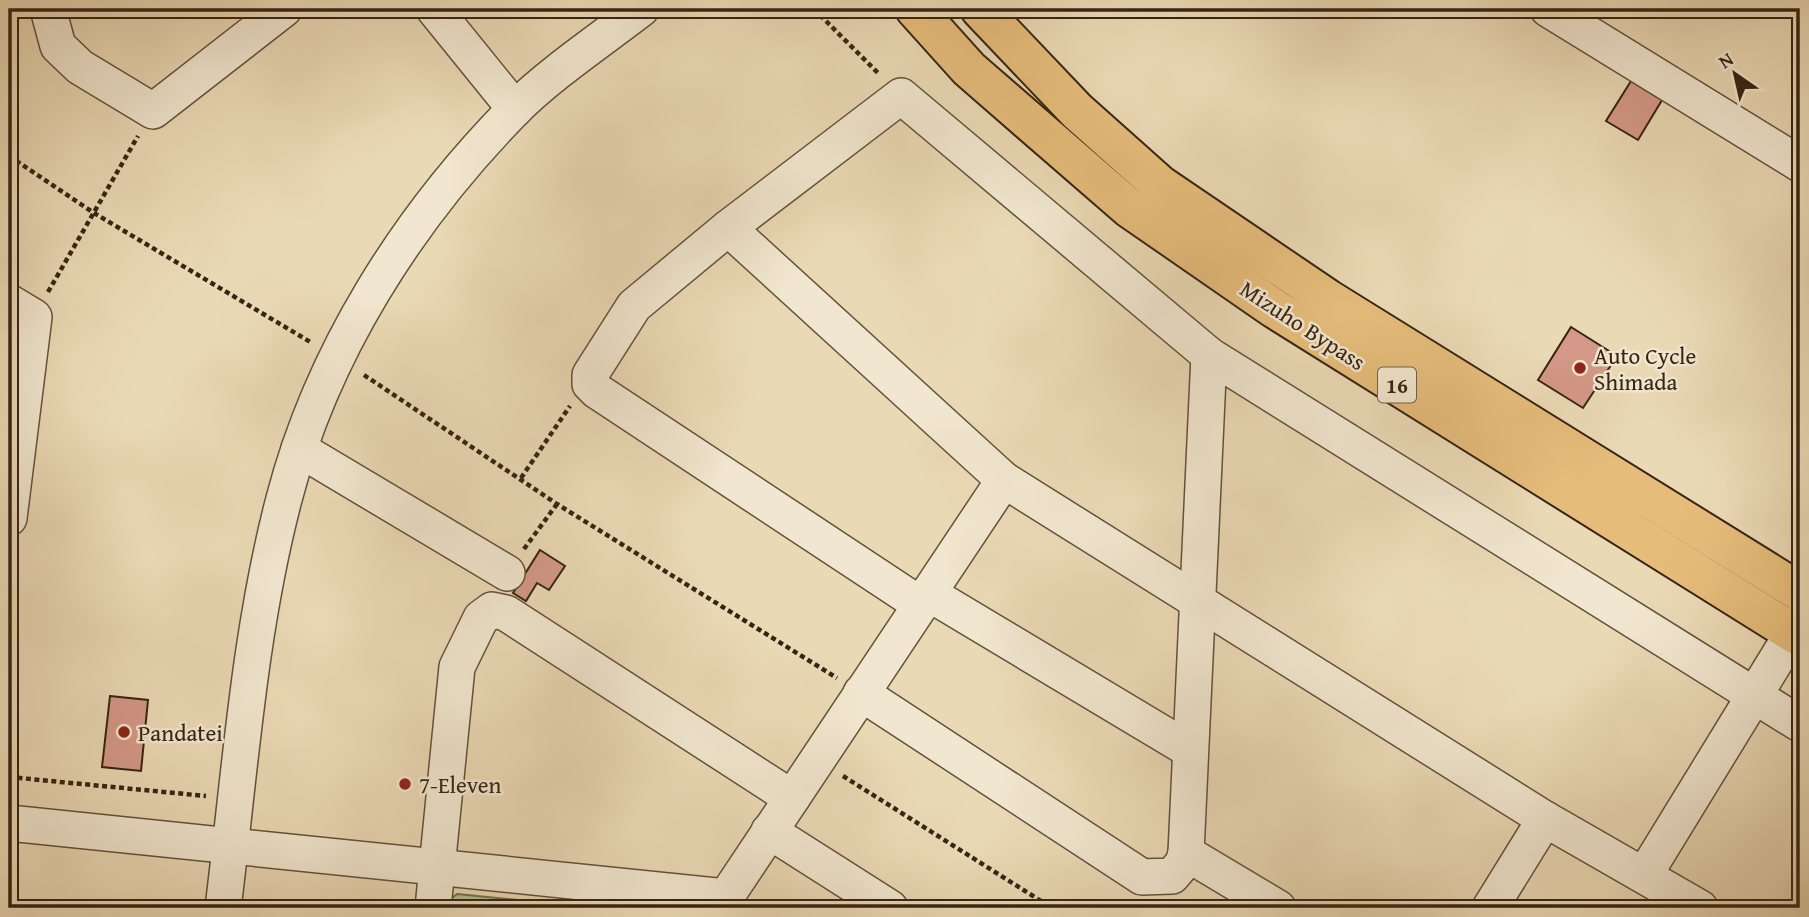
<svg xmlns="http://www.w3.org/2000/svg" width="1809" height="917" font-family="'Gentium Book Plus',serif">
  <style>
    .green { fill: #b0c092; stroke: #737252; stroke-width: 2 }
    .building { fill: #d49988; stroke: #362413; stroke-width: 2 }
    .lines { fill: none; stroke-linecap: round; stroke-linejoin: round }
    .minor-casing { stroke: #63513c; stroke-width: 38 }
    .highway-casing { stroke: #362413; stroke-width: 42 }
    .path { stroke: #362413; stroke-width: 4.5; stroke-dasharray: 5 3.5; stroke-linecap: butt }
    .minor { stroke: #f1e6cf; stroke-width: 35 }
    .highway { stroke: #e5bc7a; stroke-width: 38 }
    .poi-dot { fill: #8f2418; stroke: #f1e6cf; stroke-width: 2.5 }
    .labels { text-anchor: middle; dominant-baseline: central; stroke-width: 5; stroke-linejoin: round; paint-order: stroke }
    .shield { fill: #f1e6cf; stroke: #6e5e4b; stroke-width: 2 }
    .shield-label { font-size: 21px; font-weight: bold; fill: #362413 }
    .street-label { font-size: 23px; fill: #362413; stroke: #f1e6cf }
    .poi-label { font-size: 23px; fill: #362413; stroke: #f1e6cf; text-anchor: start }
  </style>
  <rect width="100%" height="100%" fill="#ead9b5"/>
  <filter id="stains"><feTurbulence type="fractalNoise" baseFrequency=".00286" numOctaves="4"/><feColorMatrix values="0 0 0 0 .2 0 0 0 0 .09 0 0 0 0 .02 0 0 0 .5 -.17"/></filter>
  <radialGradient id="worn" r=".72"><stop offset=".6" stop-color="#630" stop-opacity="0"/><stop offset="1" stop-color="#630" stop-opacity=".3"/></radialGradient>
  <path class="green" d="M457,894L599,908H447L448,901Z"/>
  <g class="building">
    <path d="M1631,81L1662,100L1638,140L1606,121Z"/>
    <path d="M1571,327L1617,356L1583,408L1538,380Z"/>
    <path d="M540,550L565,566L549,590L537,583L526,601L513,593Z"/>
    <path d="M110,696L148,700L141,771L102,767Z"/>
  </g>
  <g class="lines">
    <defs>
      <g id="minor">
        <path d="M48,9L58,46L80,67L153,111L284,9"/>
        <path d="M434,9L515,109"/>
        <path d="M1548,9L1800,164"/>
        <path d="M728,228L1004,480L1545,819L1700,908"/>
        <path d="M9,302L34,317L9,518"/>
        <path d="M1209,355L1186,853L1278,908"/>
        <path d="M299,449L507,573"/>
        <path d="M928,593L1190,750"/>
        <path d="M921,605L597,391L590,384V375L634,306L728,228L901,96L1209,355L1800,724"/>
        <path d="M861,693L1142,877L1172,876L1183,863L1186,853"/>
        <path d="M9,823L726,897"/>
        <path d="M769,831L890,908"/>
        <path d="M1645,874L1800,621"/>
        <path d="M726,897L1004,480"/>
        <path d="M223,908C240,772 249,632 284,499C322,353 407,219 513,111C547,76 602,39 641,9"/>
        <path d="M433,908L457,667L481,618L492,610L506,613L792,798"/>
        <path d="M1490,908L1545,819"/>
      </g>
      <g id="highway">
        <path d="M915,9L969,69L1129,208L1275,309L1800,637"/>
        <path d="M980,9L1077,111L1160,185L1328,299L1800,592"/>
      </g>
    </defs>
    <use href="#minor" class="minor-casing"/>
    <use href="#highway" class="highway-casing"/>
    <g class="path">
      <path d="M814,9L880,75"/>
      <path d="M9,156L94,213L312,343"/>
      <path d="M48,292L138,136"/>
      <path d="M364,375L557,504L837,678"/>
      <path d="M521,478L570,406"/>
      <path d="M524,549L557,504"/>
      <path d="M843,776L1052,908"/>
      <path d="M9,777L206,796"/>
    </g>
    <use href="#minor" class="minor"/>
    <use href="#highway" class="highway"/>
  </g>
  <g class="poi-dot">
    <circle cx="1580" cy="368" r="7"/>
    <circle cx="124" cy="732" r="7"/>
    <circle cx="405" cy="784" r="7"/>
  </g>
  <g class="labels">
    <rect class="shield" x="1378" y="367.5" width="38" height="35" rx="5"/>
    <g class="shield-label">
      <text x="1397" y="385">16</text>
    </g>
    <g class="street-label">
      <text transform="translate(1303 325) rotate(33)">Mizuho Bypass</text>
    </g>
    <g class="poi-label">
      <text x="1594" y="355">Auto Cycle<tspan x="1594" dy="26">Shimada</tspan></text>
      <text x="138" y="732">Pandatei</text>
      <text x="419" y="784">7-Eleven</text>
    </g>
  </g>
  <rect width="1809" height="917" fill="none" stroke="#ead9b5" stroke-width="35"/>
  <rect x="10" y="10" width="1788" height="896" fill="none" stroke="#362413" stroke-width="3.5"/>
  <rect x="18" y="18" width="1774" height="882" fill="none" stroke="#362413" stroke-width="2"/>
  <g transform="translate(1735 74) rotate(326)" stroke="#f1e6cf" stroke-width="5" paint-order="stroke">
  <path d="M0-5L12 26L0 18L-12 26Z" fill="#362413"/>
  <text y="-10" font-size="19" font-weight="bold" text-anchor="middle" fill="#362413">N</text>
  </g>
  <rect width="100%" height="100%" filter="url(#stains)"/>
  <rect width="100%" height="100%" fill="url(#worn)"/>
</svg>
